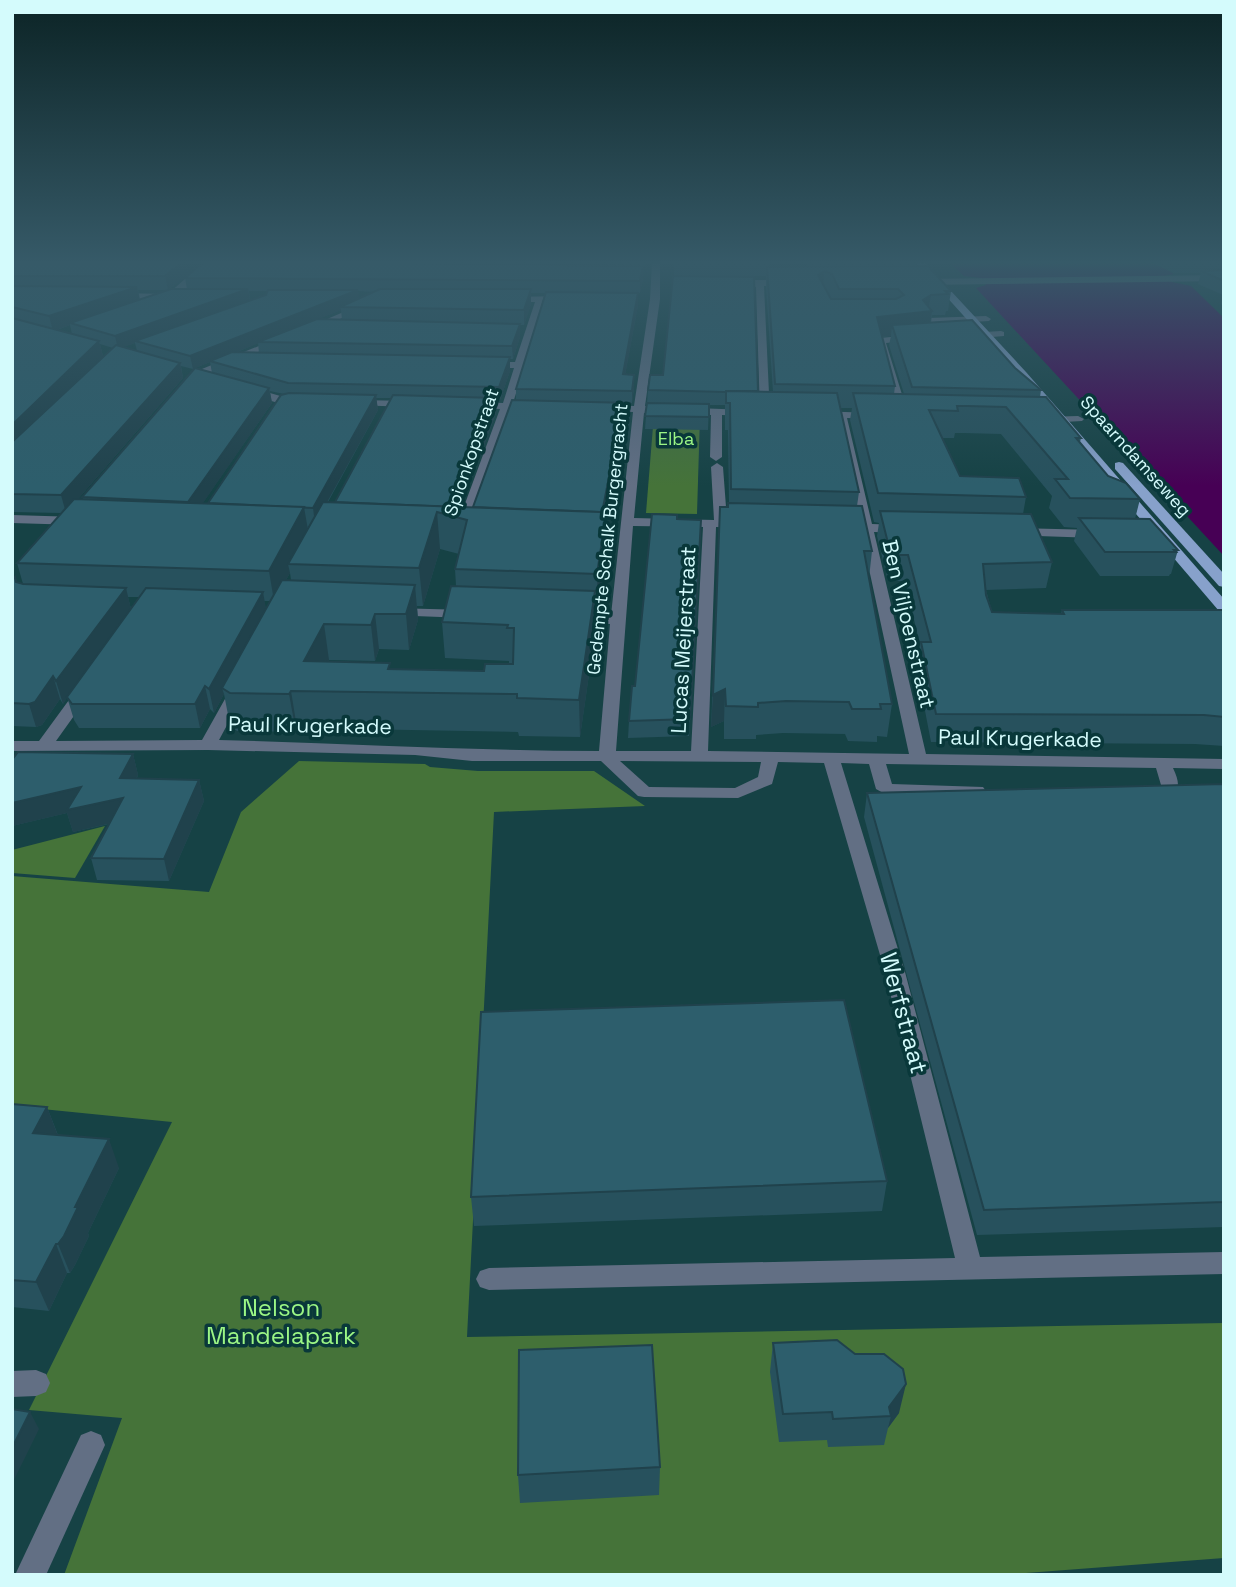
<svg xmlns="http://www.w3.org/2000/svg" width="1236" height="1587" font-family="'Space Grotesk',sans-serif">
  <style>
    .green { fill: #457339 }
    .water { fill: #470055 }
    .lines { fill: none; stroke-linecap: round; stroke-linejoin: round }
    .minor { fill: #626f84; fill-rule: evenodd }
    .major { fill: #87a1cb; fill-rule: evenodd }
    .wall { fill: #27515d; fill-rule: evenodd }
    .shaded-wall { fill: #20424c }
    .building { fill: #2d5e6c; stroke: #20424c; stroke-width: 2; fill-rule: evenodd }
    .labels { text-anchor: middle; dominant-baseline: central; stroke-width: 7; stroke-linejoin: round; paint-order: stroke }
    .far-park-label { font-size: 18px; fill: #9bf685; stroke: #09383a }
    .far-street-label { font-size: 18px; fill: #d4fbfc; stroke: #09383a }
    .street-label { font-size: 21px; fill: #d4fbfc; stroke: #09383a }
    .near-street-label { font-size: 24px; fill: #d4fbfc; stroke: #09383a }
    .near-park-label { font-size: 24px; fill: #9bf685; stroke: #09383a }
  </style>
  <rect width="100%" height="100%" fill="#164245"/>
  <g class="green">
    <path d="M654,414L700,416L697,514L646,513Z"/>
    <path d="M299,761L425,764L430,767L478,771H594L645,806L494,812L467,1337L1224,1323V1558L1000,1575H64L122,1418L29,1410L172,1122L12,1106V876L209,892L241,812Z"/>
    <path d="M105,826L75,878L12,873V850Z"/>
  </g>
  <path class="water" d="M950,263H1216L1167,270L1174,274L1164,276L1172,282L1191,286L1224,318V556L976,288L986,285L981,278L964,276Z"/>
  <g class="lines">
    <g class="minor">
      <path d="M203,263H213L175,299L161,303L157,299H116L111,296L116,293L168,294Z"/>
      <path d="M652,263H660V299L645,406L747,410L753,413L747,416L722,415V457L716,461L710,457L711,415L644,413L634,518L714,520L711,467L717,463L723,467L727,520H743L749,524L743,528L716,527L708,751L909,754L861,532L844,531L838,527L844,523L859,524L836,418L813,416V412L817,411L873,413L879,416L873,419L847,418L872,524L900,525L907,529L900,533L874,532L926,754L1224,759V769L1173,768C1185,793 1174,794 1152,799L1143,794L1146,790L1161,785L1156,768L886,764L892,784L983,787L986,791L977,796L885,794L876,789L869,764L841,763L905,972L980,1257L1224,1252V1274L489,1290L480,1287L476,1279L480,1271L489,1268L955,1258L885,972L824,763L778,762L772,784L738,798L644,797L638,796L601,761H472L415,755L208,750L12,751V741H39L77,689L83,687L91,692L56,741L202,740L230,690L238,685L246,690L219,740C346,743 472,751 599,751L610,624L572,622L565,618L572,614L611,615L633,412L607,411L602,408L607,405L634,406L650,299ZM633,526L703,527L691,751H616ZM620,761L761,762L758,777L735,788L649,787Z"/>
      <path d="M1224,275V281L919,285L915,282L919,279Z"/>
      <path d="M730,280H789L793,283L789,286H764L770,415L760,413L756,287L727,285V281Z"/>
      <path d="M505,297L567,296L572,299L567,302H544L513,403L534,404L539,407L534,410H511L470,528L463,532L456,528L500,409L474,408L469,405L474,402L503,403L514,368H486L481,365L486,362H515L535,302H508L505,301Z"/>
      <path d="M360,305L368,307L314,330L306,328Z"/>
      <path d="M986,316L991,319L989,321L936,324L947,333L936,335L923,321L928,318Z"/>
      <path d="M1001,331L1004,332V336L968,339L963,336L968,333Z"/>
      <path d="M912,335L917,338L915,340L886,343L909,417L903,420L897,417L875,341L880,338Z"/>
      <path d="M276,339L284,341L200,377L192,386L183,384L192,373Z"/>
      <path d="M249,387L291,399L307,400L308,402C292,412 262,397 245,392L244,390Z"/>
      <path d="M356,400L412,401L417,404L412,407L352,405V401Z"/>
      <path d="M1078,416L1084,419L1082,421L1045,423L1039,420L1045,417Z"/>
      <path d="M12,515L78,517L84,521L78,525L12,523Z"/>
      <path d="M1016,528L1096,530L1103,534L1096,538L1011,535L1009,532Z"/>
      <path d="M393,608L467,610L474,614L467,618L388,615L386,612Z"/>
      <path d="M36,1370L46,1374L50,1383L46,1392L36,1396L12,1397V1371Z"/>
      <path d="M91,1431L101,1435L105,1445L46,1575H15L81,1435Z"/>
    </g>
    <g class="major">
      <path d="M916,263H925L1026,372L1224,599V612L1219,611L1018,376Z"/>
      <path d="M1119,462L1123,463L1224,574V587L1219,586L1115,469V463Z"/>
    </g>
  </g>
  <g class="wall">
    <path d="M12,263L189,274L169,289H187L185,278L203,263H645V266H643V278L640,293H638V305L625,375L634,387L632,403H630L629,428H621L605,514L606,551L598,612H596V626L580,737L519,736L518,732L297,728L296,732L237,731L230,725L224,694L214,713L210,709L200,728H79L74,720L67,697L63,704L60,699L42,725L36,727L12,726V580L15,577L17,582L23,584L17,563L61,513L12,512ZM138,290H166L140,299ZM249,291H267L266,295L250,300ZM358,291L375,292L359,298ZM531,293H545L516,389V400L473,507H461L496,413V400H500L510,371V359H513L520,337V325H524L531,304ZM341,310L342,320L318,319ZM70,325L72,334L57,330ZM135,343L137,351L123,347ZM258,343L259,353H235ZM100,344L113,348L87,372L103,356ZM210,362L212,373L195,368ZM181,366L193,369L195,368L82,497L83,499H78L183,378ZM270,391L284,394L208,504H202L272,403ZM376,398H391L335,502H328L378,410ZM440,549L459,554L455,569L456,586L442,622L445,658L509,661V664L484,671L391,669L328,662L329,660L375,661L379,649L409,650L418,620L417,606H423ZM290,573L291,580H286ZM128,597H140L131,609ZM264,601H270L266,609Z"/>
    <path d="M674,263H769V267H809L807,263H917L916,266L951,291L948,311H946L945,315H932L931,323L1015,368L1041,390L1040,397L1081,438L1080,442L1108,476L1140,499L1135,519L1178,550L1171,574H1170L1169,576H1100L1074,541L1077,528L1064,527L1049,508L1052,496L1001,434L963,433H955L954,438H942L960,476L1026,497L1023,514L1052,562L1046,588L986,590L992,612L1061,614L1062,610H1224V746L1195,744L931,742L917,669L920,645L905,581H888L877,536L879,523L874,522L850,420L852,408H840L859,492L857,506L872,551L869,578L892,704L887,737L877,736V742L848,741L845,734L783,733L756,735V739H724V721L711,727L720,507H728L729,503L728,430H725V405H709L708,430L645,429L648,390L663,375L674,276ZM689,276H766V287L773,392L758,391ZM891,336L889,345L904,394H894L895,386L882,337Z"/>
    <path d="M1152,263H1224V306L1221,304L1223,295L1198,284L1201,273H1174Z"/>
    <path d="M677,519L701,520L689,736L628,738L629,721L635,686Z"/>
    <path d="M133,754L138,775L137,778L199,780L204,801L169,881L97,880L91,858L109,824L73,832L67,813L12,826V760Z"/>
    <path d="M1224,784V1227L977,1235L864,817L867,793Z"/>
    <path d="M12,1104L47,1107L58,1135L119,1168L88,1233L89,1236L75,1265L70,1273H67L49,1311L12,1307Z"/>
    <path d="M887,1181L882,1211L474,1226L471,1197Z"/>
    <path d="M773,1343L899,1413L888,1428L884,1445L828,1447L827,1440L779,1442L770,1372Z"/>
    <path d="M660,1467L659,1495L520,1503L518,1475Z"/>
  </g>
  <g class="shaded-wall">
    <path d="M181,263H187L189,274L168,290L165,276Z"/>
    <path d="M643,266V278L640,293V281Z"/>
    <path d="M824,271L823,291L818,275Z"/>
    <path d="M137,287L140,302L70,323V325L53,331L49,316Z"/>
    <path d="M248,289L250,302L135,341V343L118,349L115,336Z"/>
    <path d="M531,289V304L524,325V310Z"/>
    <path d="M358,290L360,303L340,307L341,310L212,362L210,361V362L193,369L190,356Z"/>
    <path d="M638,293V305L623,387V374Z"/>
    <path d="M931,295L928,311H932L929,332L892,325L891,336L875,337L877,317L923,300Z"/>
    <path d="M520,324V337L513,359L512,346Z"/>
    <path d="M99,341L103,356L12,447V425Z"/>
    <path d="M510,357V371L500,400L499,387Z"/>
    <path d="M180,363L183,378L66,513L61,495Z"/>
    <path d="M634,375V387L632,403V391Z"/>
    <path d="M269,388L272,403L192,519L188,502Z"/>
    <path d="M376,395L378,410L315,524L313,508Z"/>
    <path d="M495,398L496,413L457,518L451,513Z"/>
    <path d="M621,415V428L601,535V520Z"/>
    <path d="M304,507L309,536L288,564L290,573L274,601L269,571Z"/>
    <path d="M437,512L440,549L423,606L419,568Z"/>
    <path d="M606,515V551L598,612L597,574Z"/>
    <path d="M415,585L418,620L409,650L406,614Z"/>
    <path d="M126,588L131,609L63,704L56,681Z"/>
    <path d="M595,591L596,626L580,737L579,700Z"/>
    <path d="M263,592L267,614L222,688L224,694L214,713L209,689Z"/>
    <path d="M375,614L379,649L375,661L371,625Z"/>
    <path d="M324,624L329,660L313,691L304,661Z"/>
    <path d="M53,676L60,699L42,725L36,727L29,704Z"/>
    <path d="M205,686L210,709L200,728L195,704Z"/>
    <path d="M725,689L724,721L711,727L713,695Z"/>
    <path d="M291,691L297,728L296,732L289,694Z"/>
    <path d="M133,754L138,775L125,799L120,778Z"/>
    <path d="M199,780L204,801L169,881L164,859Z"/>
    <path d="M81,787L123,798L129,819L73,832L67,813L12,826V803Z"/>
    <path d="M47,1107L58,1136L33,1133Z"/>
    <path d="M109,1139L119,1168L88,1233L89,1236L75,1265L70,1273L58,1244L75,1207Z"/>
    <path d="M56,1244L67,1273L49,1311L36,1282Z"/>
    <path d="M906,1384L899,1413L888,1428L891,1416L889,1407Z"/>
    <path d="M30,1412L39,1429L12,1484V1448Z"/>
  </g>
  <g class="building">
    <path d="M12,263H181L165,276H12Z"/>
    <path d="M203,263H384L643,266L640,281L185,278Z"/>
    <path d="M928,266L951,291H945L948,294L931,295L923,300L932,311L877,317L895,386L775,384L767,267ZM824,271L832,274L839,289H898L904,295L896,299H831L818,275Z"/>
    <path d="M1224,270V281L1201,271Z"/>
    <path d="M673,276L754,277L758,391H726V392L648,390L650,375H663Z"/>
    <path d="M12,286L137,287L49,316L12,307Z"/>
    <path d="M171,289H248L115,336L70,323Z"/>
    <path d="M380,289H531L524,310L340,307Z"/>
    <path d="M268,290H358L190,356L135,341L266,295Z"/>
    <path d="M546,292L638,293L623,374L634,375L632,391L516,389Z"/>
    <path d="M12,318L99,341L12,425Z"/>
    <path d="M317,319L520,324L512,346L258,342Z"/>
    <path d="M972,320L1015,368L1041,390L912,387L892,325Z"/>
    <path d="M116,345L180,363L61,495L12,494V442Z"/>
    <path d="M232,352L510,357L499,387L288,383L210,361Z"/>
    <path d="M195,368L269,388L188,502L82,497Z"/>
    <path d="M726,391L837,393L859,492L731,489L730,403H726Z"/>
    <path d="M289,393L376,395L313,508L208,503L281,395Z"/>
    <path d="M853,393L1046,397L1081,438H1076L1108,476L1126,483L1140,499L1070,498L1055,479H1068L1006,407L967,406H957L958,411L929,410L960,476L1019,478L1026,497L878,493Z"/>
    <path d="M393,395L495,398L453,507L335,502Z"/>
    <path d="M512,400L630,403L629,415H621L602,513L600,512L473,507Z"/>
    <path d="M647,403L709,404V417L645,416Z"/>
    <path d="M74,499L304,507L269,571L17,563Z"/>
    <path d="M323,502L600,512L606,515L597,574L455,569L467,520L437,512L419,568L288,564Z"/>
    <path d="M728,503L862,506L872,551H864L892,704H880L881,709H852L849,702L786,701L758,703V707L726,706L725,689L713,695L720,507H728Z"/>
    <path d="M880,511L1031,514L1052,562L983,564L986,595L992,612L1064,614L1062,610H1224V717L1204,715L936,714L921,642H931L908,555H891Z"/>
    <path d="M652,514L677,515V519L701,520L690,719L629,721L632,686H635Z"/>
    <path d="M1079,518L1150,519L1178,550H1174L1176,552H1105Z"/>
    <path d="M15,577L16,582L23,584L126,588L56,681L53,676L35,702L29,704L12,703V580Z"/>
    <path d="M282,580L415,585L406,614H375L371,625L324,624L304,661L390,663L388,669L484,671L485,664H513L514,628H507L508,625L442,622L451,586L595,591L579,700L517,698V694L291,691L289,694L230,693L222,688Z"/>
    <path d="M146,588L263,592L209,689L205,686L195,704H72L67,697Z"/>
    <path d="M18,752L133,754L120,778L199,780L164,859L91,858L123,798L67,810L81,787L12,803V760Z"/>
    <path d="M1224,784V1202L984,1210L867,793Z"/>
    <path d="M844,1000L887,1181L471,1197L481,1012Z"/>
    <path d="M12,1104L47,1107L33,1133L109,1139L75,1207H78L64,1236L58,1244H56L36,1282L12,1280Z"/>
    <path d="M837,1340L855,1354H884L903,1369L906,1384L889,1407L891,1416L833,1419L832,1412L783,1414L773,1343Z"/>
    <path d="M652,1345L660,1467L518,1475L519,1350Z"/>
    <path d="M12,1409L30,1412L12,1448Z"/>
  </g>
  <linearGradient id="sky" x2="0" y2="1"><stop stop-color="#0c2426"/><stop offset="0.54" stop-color="#365a68"/><stop offset="1" stop-color="#365a68" stop-opacity="0"/></linearGradient>
  <rect width="1236" height="486" fill="url(#sky)"/>
  <g class="labels">
    <g class="far-park-label">
      <text x="676" y="438">Elba</text>
    </g>
    <g class="far-street-label">
      <text transform="translate(471 452) rotate(-71)">Spionkopstraat</text>
      <text transform="translate(1136 456) rotate(48)">Spaarndamseweg</text>
      <text transform="translate(607 539) rotate(-84)">Gedempte Schalk Burgergracht</text>
    </g>
    <g class="street-label">
      <text transform="translate(909 624) rotate(77)">Ben Viljoenstraat</text>
      <text transform="translate(683 640) rotate(-87)">Lucas Meijerstraat</text>
      <text transform="translate(310 725) rotate(1)">Paul Krugerkade</text>
      <text transform="translate(1020 738) rotate(1)">Paul Krugerkade</text>
    </g>
    <g class="near-street-label">
      <text transform="translate(904 1013) rotate(75)">Werfstraat</text>
    </g>
    <g class="near-park-label">
      <text x="281" y="1307">Nelson<tspan x="281" dy="28">Mandelapark</tspan></text>
    </g>
  </g>
  <rect width="1236" height="1587" fill="none" stroke="#d4fbfc" stroke-width="28"/>
</svg>
